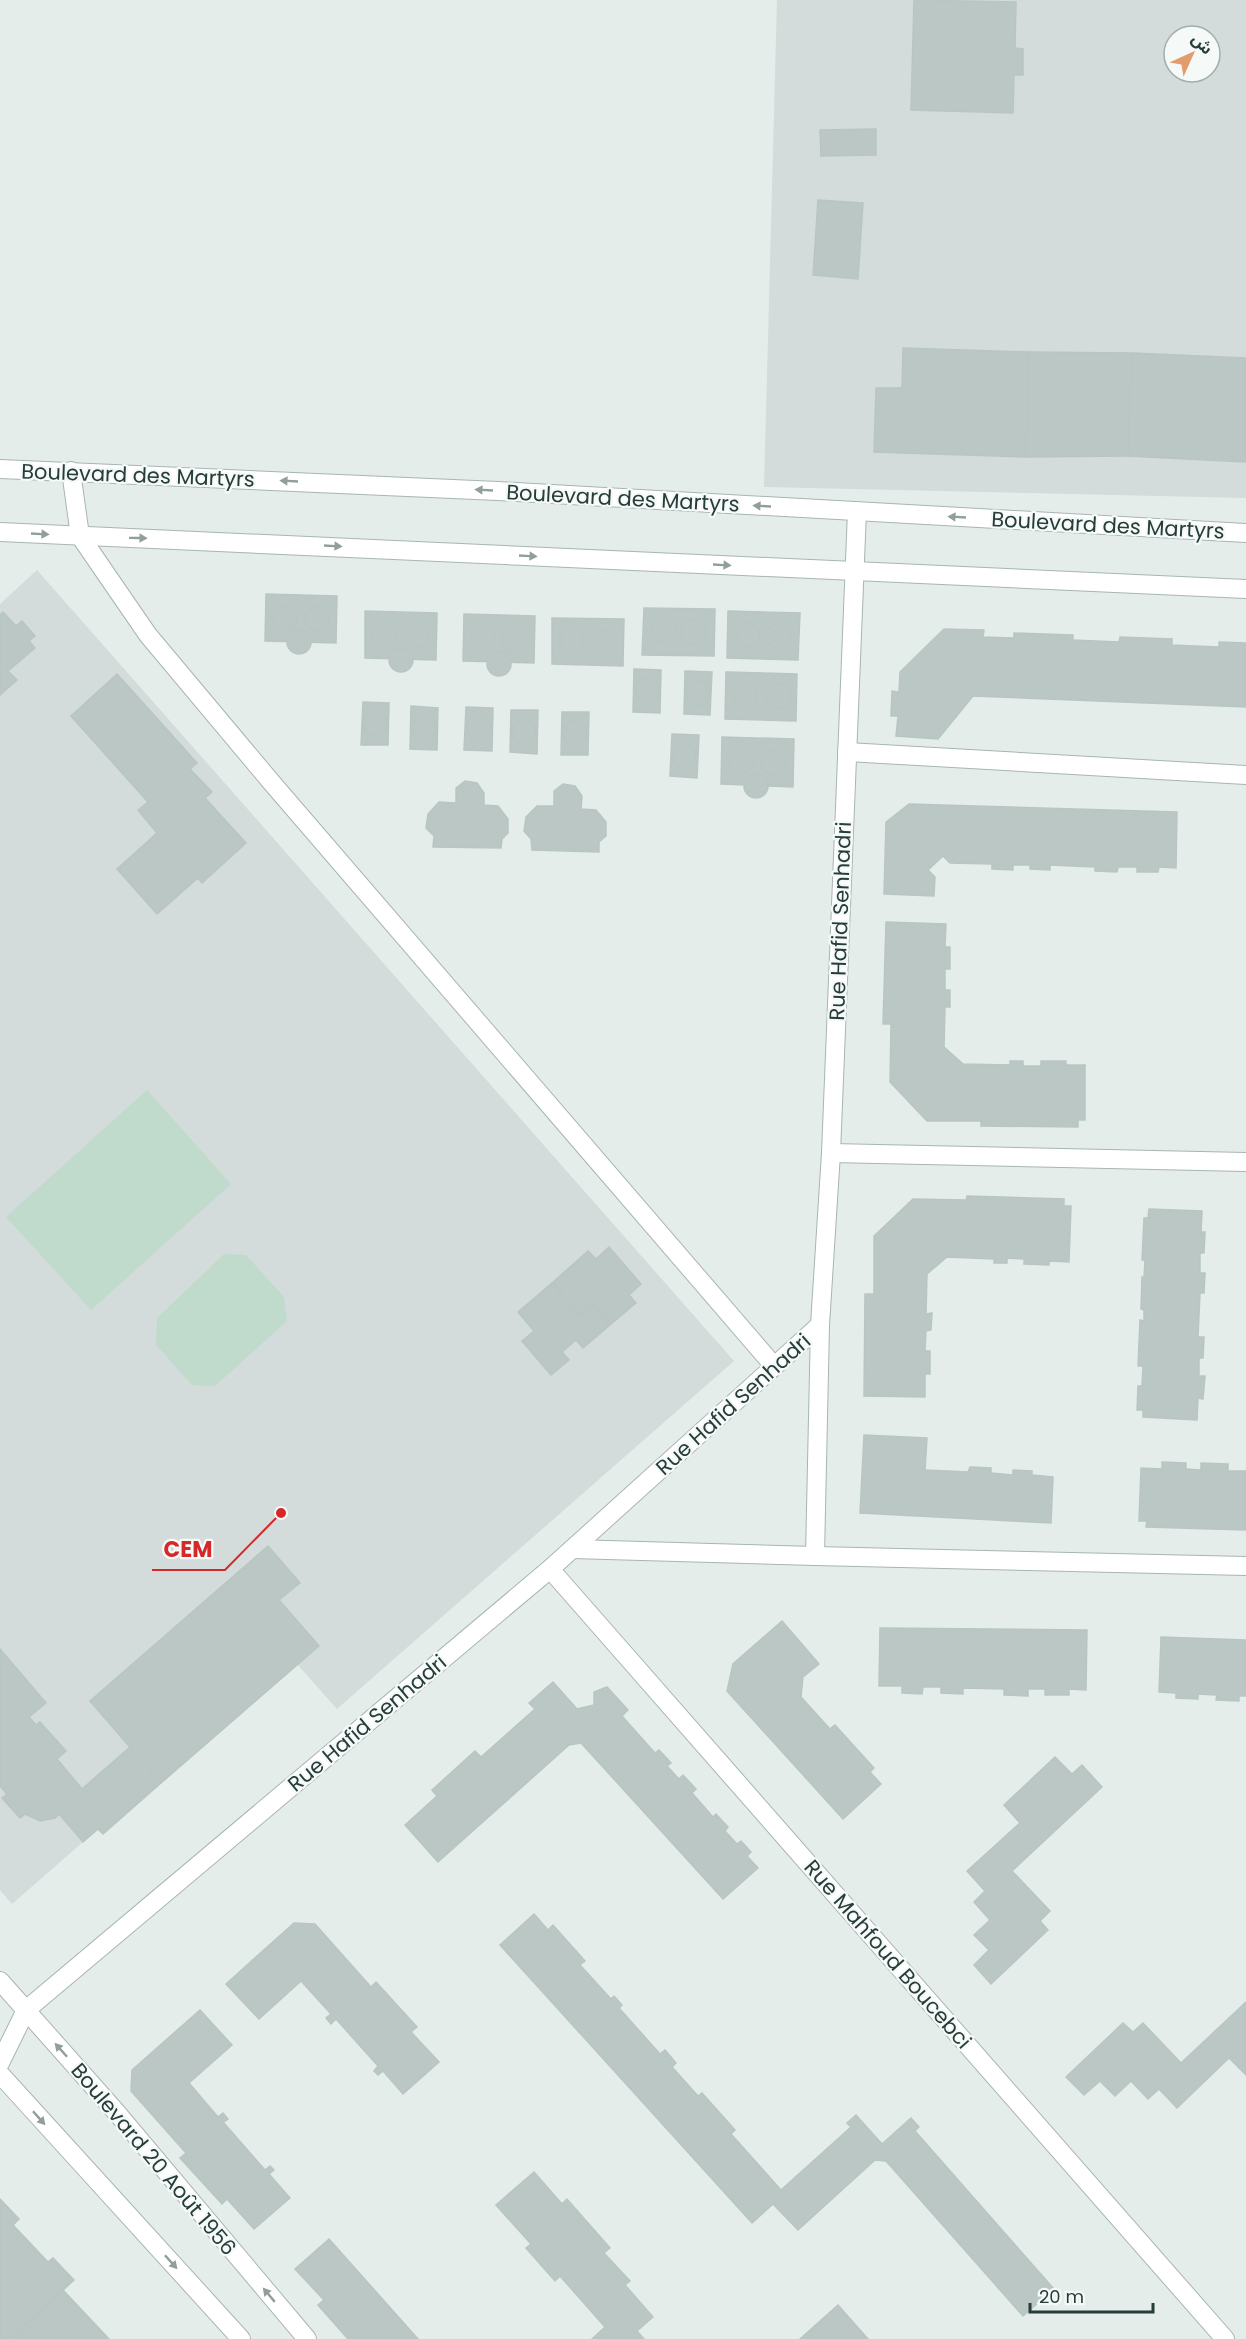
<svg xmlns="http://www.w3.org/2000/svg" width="1246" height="2339" font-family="Poppins,'Noto Sans Arabic',sans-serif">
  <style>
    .built { fill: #d3dcda; fill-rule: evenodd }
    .green { fill: #c0dbcc }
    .building { fill: #bbc7c4; stroke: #b8c6c2; stroke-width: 1.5 }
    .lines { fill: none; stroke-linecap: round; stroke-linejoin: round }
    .minor-casing { stroke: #a8b5b2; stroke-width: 20 }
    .tertiary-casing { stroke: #a8b5b2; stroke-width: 20 }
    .minor { stroke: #fff; stroke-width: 18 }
    .tertiary { stroke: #fff; stroke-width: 18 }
    .oneway { fill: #929e9c }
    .labels { text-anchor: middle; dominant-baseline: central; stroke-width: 4.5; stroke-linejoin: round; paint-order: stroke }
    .street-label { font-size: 21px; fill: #263d3a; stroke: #f5f9f8 }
    .leader { fill: none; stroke: #d62828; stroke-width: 2 }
    .callout-dot { fill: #d62828; stroke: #f5f9f8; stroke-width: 2 }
    .callout-label { font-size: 22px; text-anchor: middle; font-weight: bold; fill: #d62828; stroke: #f5f9f8; stroke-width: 4.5; stroke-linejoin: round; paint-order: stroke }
  </style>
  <rect width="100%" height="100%" fill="#e5edea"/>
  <g class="built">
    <path d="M777,0H1246V498L764,487ZM1174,36H1210V72H1174Z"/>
    <path d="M37,570L734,1361L337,1709L297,1664L103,1834L98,1829L12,1904L0,1890V604Z"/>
  </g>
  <g class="green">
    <path d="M147,1090L231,1184L91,1310L6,1217Z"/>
    <path d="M224,1254L246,1255L284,1297L287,1321L215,1386L192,1385L156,1345L157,1318Z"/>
  </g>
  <g class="building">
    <path d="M914,0L1016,2L1015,48L1023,49V75H1014L1013,113L911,110Z"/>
    <path d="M876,129V155L821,156L820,130Z"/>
    <path d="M818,200L863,203L858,279L813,275Z"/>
    <path d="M903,348L1029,352L1026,457L874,452L876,388H902Z"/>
    <path d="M1029,352L1132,353L1128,456L1026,457Z"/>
    <path d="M1132,353L1246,358V462L1128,456Z"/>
    <path d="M266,594L337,596L336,643L265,641Z"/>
    <circle cx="285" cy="618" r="12"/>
    <circle cx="317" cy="619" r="12"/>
    <path d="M644,608L715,609L714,656L642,655Z"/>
    <path d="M365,611L437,613L436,660L365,658Z"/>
    <path d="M728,611L800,613L798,660L727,658Z"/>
    <path d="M3,612L16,626L22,621L35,636L29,641L35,648L8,671L17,680L0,695V615Z"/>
    <path d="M464,614L535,616L534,663L463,661Z"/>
    <path d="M552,618L624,619L623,666L552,664Z"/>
    <circle cx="664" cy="631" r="12"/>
    <circle cx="693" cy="632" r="12"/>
    <circle cx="417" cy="635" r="12"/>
    <circle cx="748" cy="635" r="12"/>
    <circle cx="384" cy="635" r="12"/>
    <circle cx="778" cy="636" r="12"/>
    <circle cx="483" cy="639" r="12"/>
    <circle cx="514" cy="639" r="12"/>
    <circle cx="572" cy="641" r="12"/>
    <path d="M944,629L984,630L983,637L1014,638V633L1073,635V640L1119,642L1120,637L1172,639V645L1219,647V642L1246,643V707L973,696L938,739L896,736L898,716H891L892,691L899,692L900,672Z"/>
    <circle cx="602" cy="642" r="12"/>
    <circle cx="299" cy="642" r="12"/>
    <circle cx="401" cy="660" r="12"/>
    <circle cx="499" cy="664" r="12"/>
    <path d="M634,669L661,670L660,713L633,712Z"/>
    <path d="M685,671L712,672L710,715L684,714Z"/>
    <path d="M726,672L797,674L796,721L725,719Z"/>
    <path d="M117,674L197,763L190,769L212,792L205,798L246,843L202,883L198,878L157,914L117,869L157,833L138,810L148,802L71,716Z"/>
    <circle cx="647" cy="690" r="12"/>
    <circle cx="698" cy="693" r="12"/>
    <circle cx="745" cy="696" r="12"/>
    <circle cx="779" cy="696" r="12"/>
    <path d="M363,702L389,703L388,745H361Z"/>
    <path d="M411,706L438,708L437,750L410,749Z"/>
    <path d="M466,707L493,708L492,751L464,750Z"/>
    <path d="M511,710H538L537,754L510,752Z"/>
    <circle cx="375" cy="723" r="12"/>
    <path d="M562,712H589L588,755H561Z"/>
    <circle cx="479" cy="728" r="12"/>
    <circle cx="424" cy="728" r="12"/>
    <circle cx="524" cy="732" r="12"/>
    <circle cx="575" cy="733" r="12"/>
    <path d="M672,734L699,735L697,778L670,776Z"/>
    <path d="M722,737L794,739L793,787L721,784Z"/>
    <circle cx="684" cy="756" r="12"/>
    <circle cx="741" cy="761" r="12"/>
    <circle cx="774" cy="763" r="12"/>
    <circle cx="756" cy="786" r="12"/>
    <path d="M465,781L477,783L484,793V805L498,806L508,819V833L502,839L501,848L433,847L434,836L426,828L428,814L439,802L456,803V788Z"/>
    <path d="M563,784L575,786L582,796L581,809L596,810L606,822V836L599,842V852L532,850L531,839L524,831L526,817L537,806H554V791Z"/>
    <path d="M909,804L1177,812L1176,868L1159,867L1158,872H1137V867H1118L1117,872L1095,871V867L1050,865V870L1030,869V865H1013V870L992,869V864L950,863L943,856L928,870L935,877L934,896L884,894L886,822Z"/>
    <path d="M886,922L946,924L945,947H950V969H945V990H950V1007H945L944,1047L963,1064L1010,1065V1061H1023V1066H1041V1061H1066V1065H1085V1120H1078V1127L981,1126V1121H927L890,1082L891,1024H883Z"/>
    <path d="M967,1196L1064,1199V1206H1071L1069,1262L1049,1261V1265L1024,1264V1259L1007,1258V1263H994V1259L947,1257L927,1274L926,1314L932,1313L931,1330L926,1331L925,1351H930V1374H925V1397L864,1396L865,1294H874V1236L913,1199L966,1200Z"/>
    <path d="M1149,1209L1202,1211L1201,1232H1205L1204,1253H1200V1273H1205L1204,1293H1200L1198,1337H1204L1203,1358H1199V1376H1205L1203,1399L1198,1398L1197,1420L1143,1417V1410H1137L1138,1386H1142L1143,1366H1138L1140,1320L1144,1321V1310L1141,1309L1142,1277L1144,1278L1145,1260H1142L1144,1218H1148Z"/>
    <path d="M609,1247L641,1284L629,1295L636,1303L610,1325L593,1305L580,1316L552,1283L588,1251L596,1259Z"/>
    <path d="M552,1283L580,1316L593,1305L610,1325L583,1348L576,1340L562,1352L569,1360L551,1375L522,1341L534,1331L518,1312Z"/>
    <path d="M864,1435L927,1438L925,1470L968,1472L970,1467L991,1468V1473L1013,1475V1470L1032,1471V1475L1053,1477L1051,1523L860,1513Z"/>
    <path d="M1162,1462L1186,1463V1469L1201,1470V1463L1228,1464V1471H1246V1530L1146,1527L1147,1521H1139L1141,1468L1162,1469Z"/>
    <path d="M268,1546L300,1583L279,1600L319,1646L161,1783L90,1701Z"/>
    <path d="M782,1621L819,1664L803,1677L801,1697L830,1729L835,1725L874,1768L870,1772L881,1784L843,1819L727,1691L733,1664Z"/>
    <path d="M880,1628L1087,1630L1086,1690L1069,1689V1695H1045V1689H1028V1696L1004,1695V1689L963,1688V1694L941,1693V1687H923L922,1694L902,1693V1686H879Z"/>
    <path d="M1161,1637L1246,1640V1696H1239V1701L1216,1700L1217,1695L1198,1694V1699L1176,1698V1693L1159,1692Z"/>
    <path d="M0,1649L46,1703L29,1717L36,1725L40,1722L66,1751L57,1759L82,1789L130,1747L161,1783L103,1834L98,1829L83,1842L59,1814L55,1818L40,1821L25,1814L20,1818L2,1798L7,1794L0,1786Z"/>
    <path d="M553,1682L577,1709L594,1705V1692L607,1687L628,1710L622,1716L655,1753L659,1750L671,1763L667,1766L679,1779L683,1775L696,1789L692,1793L713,1817L716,1814L728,1827L725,1831L737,1844L741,1841L751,1852L747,1856L758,1868L723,1899L581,1743L569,1745L438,1862L405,1825L437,1796L432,1790L475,1751L481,1757L535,1709L529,1703Z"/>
    <path d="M1055,1757L1072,1774L1082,1765L1102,1787L1012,1871L1050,1911L1040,1921L1048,1930L991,1984L974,1965L989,1950L974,1935L990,1920L974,1902L985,1891L967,1871L1020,1823L1004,1805Z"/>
    <path d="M534,1914L548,1930L553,1925L585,1961L580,1965L611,1999L614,1996L622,2005L619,2008L660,2054L665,2050L676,2063L672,2067L698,2096L702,2093L735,2130L731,2134L781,2190L851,2127L847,2123L856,2115L882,2144L911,2118L919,2127L915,2131L1054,2289L1023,2316L886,2161L875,2160L798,2230L773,2204L752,2223L500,1945Z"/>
    <path d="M294,1923L315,1924L371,1987L376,1982L417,2027L411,2032L439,2062L403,2094L383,2071L378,2075L374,2071L378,2066L336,2019L331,2024L326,2018L331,2014L301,1981L259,2019L226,1984Z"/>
    <path d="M1246,2002V2075L1229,2058L1177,2108L1159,2089L1148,2099L1131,2081L1115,2096L1100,2081L1084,2095L1066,2077L1123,2023L1133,2032L1143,2023L1181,2063Z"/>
    <path d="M200,2010L232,2045L189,2083L218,2117L223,2113L228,2119L223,2122L265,2170L270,2166L274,2170L269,2174L290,2198L254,2229L227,2199L222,2204L180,2158L186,2153L131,2091L132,2070Z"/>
    <path d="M534,2172L562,2204L567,2199L610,2248L604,2253L630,2281L625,2285L653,2317L637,2331L644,2339H592L605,2327L560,2276L555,2281L526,2248L531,2244L496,2205Z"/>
    <path d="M0,2199L19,2219L13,2225L48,2262L53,2258L74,2280L10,2339H0Z"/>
    <path d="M329,2239L418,2339H348L318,2305L324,2300L295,2269Z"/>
    <path d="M63,2290L109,2339H10Z"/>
    <path d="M838,2305L868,2339H800Z"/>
  </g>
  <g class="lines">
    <defs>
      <g id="minor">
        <path d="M71,471L80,536L148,635L272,783L774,1366"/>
        <path d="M847,752L1246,775"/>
        <path d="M831,1153L1246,1162"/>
        <path d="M820,1325L815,1556L1246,1566"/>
        <path d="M572,1549L815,1556"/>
        <path d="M550,1569L1225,2339"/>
        <path d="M0,2063L26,2010L550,1569L820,1325L831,1153L857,511"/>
      </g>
      <g id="tertiary">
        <path d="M0,469L498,491L1246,533"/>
        <path d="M0,532L1246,589"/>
        <path d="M0,1981L117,2113L307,2339"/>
        <path d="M0,2074L241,2339"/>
      </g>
    </defs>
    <use href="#minor" class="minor-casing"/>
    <use href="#tertiary" class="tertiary-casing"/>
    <use href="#minor" class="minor"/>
    <use href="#tertiary" class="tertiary"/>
  </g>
  <defs><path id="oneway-solid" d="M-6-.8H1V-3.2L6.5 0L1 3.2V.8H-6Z" transform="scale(1.5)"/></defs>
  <g class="oneway">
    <use href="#oneway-solid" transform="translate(289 481) rotate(-177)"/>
    <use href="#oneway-solid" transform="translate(484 490) rotate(-177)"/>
    <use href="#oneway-solid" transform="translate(762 506) rotate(-177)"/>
    <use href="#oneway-solid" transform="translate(957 517) rotate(-177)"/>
    <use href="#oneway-solid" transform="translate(40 534) rotate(3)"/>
    <use href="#oneway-solid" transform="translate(138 538) rotate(1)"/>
    <use href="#oneway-solid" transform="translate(333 546) rotate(3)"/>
    <use href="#oneway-solid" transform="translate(528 556) rotate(3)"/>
    <use href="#oneway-solid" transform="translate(722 565) rotate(3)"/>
    <use href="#oneway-solid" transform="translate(61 2050) rotate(-132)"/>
    <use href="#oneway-solid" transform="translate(39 2118) rotate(48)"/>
    <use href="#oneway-solid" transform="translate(171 2262) rotate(48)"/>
    <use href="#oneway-solid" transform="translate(269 2295) rotate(-130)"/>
  </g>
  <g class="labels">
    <g class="street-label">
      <text transform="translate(138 475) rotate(2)">Boulevard des Martyrs</text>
      <text transform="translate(623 498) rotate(3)">Boulevard des Martyrs</text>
      <text transform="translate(1108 525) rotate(3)">Boulevard des Martyrs</text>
      <text transform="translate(840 921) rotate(-88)">Rue Hafid Senhadri</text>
      <text transform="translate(733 1404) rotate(-42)">Rue Hafid Senhadri</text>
      <text transform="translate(367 1723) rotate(-40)">Rue Hafid Senhadri</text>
      <text transform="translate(888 1954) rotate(49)">Rue Mahfoud Boucebci</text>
      <text transform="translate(154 2159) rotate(50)">Boulevard 20 Août 1956</text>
    </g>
  </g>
  <path class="leader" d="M281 1513L225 1570H152"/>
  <circle class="callout-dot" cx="281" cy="1513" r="6"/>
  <g class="callout-label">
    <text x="188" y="1557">CEM</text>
  </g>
  <g transform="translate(1192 54) rotate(45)"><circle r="28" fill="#f5f9f8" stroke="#a2aeac" stroke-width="1.5"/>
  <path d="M0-4.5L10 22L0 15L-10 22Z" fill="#e39d6d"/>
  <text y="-9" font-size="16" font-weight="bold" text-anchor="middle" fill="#263d3a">ش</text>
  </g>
  <path d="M1030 2303v9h123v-9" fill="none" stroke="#263d3a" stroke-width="3"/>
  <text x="1039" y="2303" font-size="18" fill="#263d3a" stroke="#f5f9f8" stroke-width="4.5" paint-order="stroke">20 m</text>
</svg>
